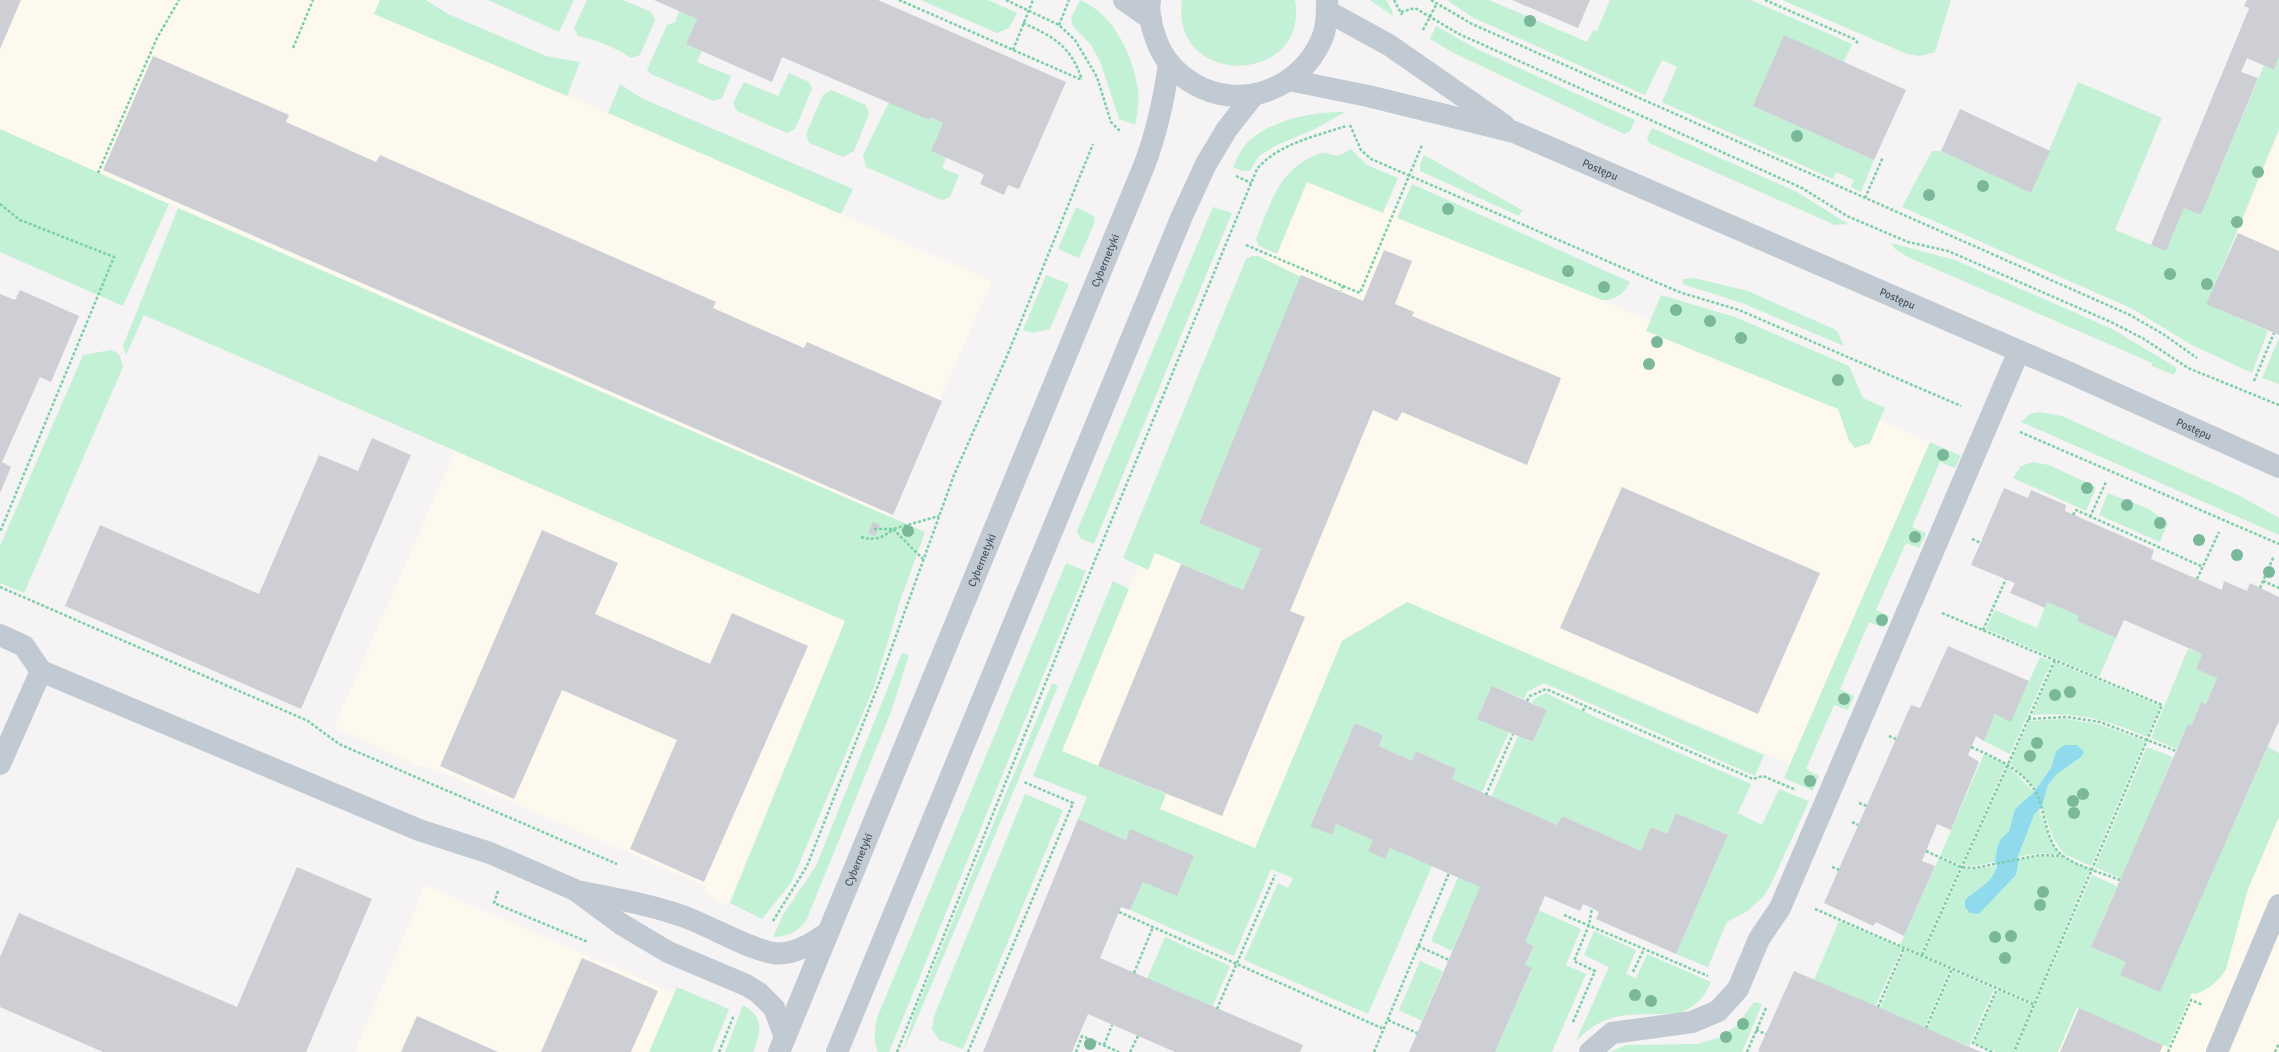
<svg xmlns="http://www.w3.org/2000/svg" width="2279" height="1052" font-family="Signika,sans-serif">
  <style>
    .commercial { fill: #fdf9ef }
    .green { fill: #c3f1d5 }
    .water { fill: #90daee }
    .building { fill: #cdcfd5 }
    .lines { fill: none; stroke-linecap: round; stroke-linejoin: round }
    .path { stroke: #7ad0a6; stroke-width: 2.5; stroke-dasharray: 3 2; stroke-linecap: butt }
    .minor { stroke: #c1cad2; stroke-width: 22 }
    .tree { fill: #7bb799 }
    .labels { text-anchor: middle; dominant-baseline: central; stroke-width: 3; stroke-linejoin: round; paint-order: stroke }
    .street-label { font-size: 11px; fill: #4a5661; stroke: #fff }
  </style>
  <rect width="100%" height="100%" fill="#f5f3f3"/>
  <g class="commercial">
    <path d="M0,0H385L379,15L760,178L992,281L889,516L169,204L0,129Z"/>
    <path d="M2279,132V335L2206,304L2238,233Z"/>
    <path d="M1302,170L1930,442L1790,764L1407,602L1342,641L1256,848L1160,809L1166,794L1062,751Z"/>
    <path d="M455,451L845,621L727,906L704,892L706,886L446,774L417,765L334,727Z"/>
    <path d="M2279,778V1052H2058L2077,1007L2163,1045Z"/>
    <path d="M425,885L674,993L677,987L667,1052H355Z"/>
  </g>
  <g class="green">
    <path d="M380,0H426L448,14L546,56L580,62L567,96L374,14Z"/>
    <path d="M488,0H574L559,32Z"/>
    <path d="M587,0H623L651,12L655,20L640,55L631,58C614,47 598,40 578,36L574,28Z"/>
    <path d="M921,0H988L1017,13L1009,28L997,33Z"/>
    <path d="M1080,0C1114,14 1132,54 1138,89C1140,101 1137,114 1135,125L1119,119L1100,61L1091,45L1073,26L1071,18Z"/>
    <path d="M1182,0H1295C1310,86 1169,89 1182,0Z"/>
    <path d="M1370,0H1386L1392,10L1393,16Z"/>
    <path d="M1447,0H1489L1587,42L1593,30L1597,31L1610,0H1751L1852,44L1844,62L1755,102L1753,106L1874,160L1861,192L1851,187L1854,180L1836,172L1833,179L1662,102L1677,67L1662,60L1645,95L1472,17Z"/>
    <path d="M1782,0H1951L1935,52L1920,56L1907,54Z"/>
    <path d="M679,11L697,19L686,44L702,51L697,62L731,76L722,98L714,101L651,74L647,70L667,25L675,22Z"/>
    <path d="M1436,26L1479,50L1635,120L1630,131L1624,134L1452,52L1430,39Z"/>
    <path d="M2279,57V129L2207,304L2268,331L2252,373L2190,344L2133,309L1902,207L1932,151H1941L2031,193L2078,82L2162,118L2115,230L2166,251L2184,208L2201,215L2264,65L2274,70Z"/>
    <path d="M789,73L809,82L812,89L795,129L787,133L737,111L733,103L744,82L778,96Z"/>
    <path d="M620,84L641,98L853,189L841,214L608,113Z"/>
    <path d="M831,90L866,105L869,114L854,151L843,157L809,143L806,134L823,95Z"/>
    <path d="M889,102L929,120L930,117L943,123L931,151L946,158L942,168L959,175L950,197L942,200L866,167L863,155Z"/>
    <path d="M1345,112L1313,130L1277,145L1259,156L1250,171H1242L1233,167C1238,157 1242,147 1251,139C1275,119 1315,111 1345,112Z"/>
    <path d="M1652,128L1797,192L1848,224L1835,225L1649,143L1647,138Z"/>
    <path d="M0,129L169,204L123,306L0,252Z"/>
    <path d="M1351,149L1367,165L1398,178L1383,213L1307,182L1277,254L1259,246L1256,239C1271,203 1279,167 1321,153C1327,152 1334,157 1340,155C1343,154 1347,151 1351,149Z"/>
    <path d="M1424,155L1522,210L1519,216L1420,171V165Z"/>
    <path d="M1412,184L1630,282C1625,293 1615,301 1602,300L1397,218Z"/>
    <path d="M1076,207L1094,216L1095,222L1079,258L1058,249Z"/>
    <path d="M1213,207L1232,213L1094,544L1080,538L1077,531Z"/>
    <path d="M178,208L925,532L900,601L874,687L791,883L762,919L730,903L845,621L144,315L126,355L123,346Z"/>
    <path d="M1891,243L1955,260L2112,329L2177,368L2174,375L2152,366V363L1908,257L1896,250Z"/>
    <path d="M1252,256H1258L1301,277L1199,523L1261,549L1243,590L1155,553L1148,570L1123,558L1246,259Z"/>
    <path d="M1046,275L1069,284L1050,329L1033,333L1023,330Z"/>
    <path d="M1694,278L1748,291L1834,329L1838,333L1844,346L1742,303L1682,284L1683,279Z"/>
    <path d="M1661,295L1735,317L1849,366L1863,398L1885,408L1870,443L1855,448L1849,441L1838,409L1646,331Z"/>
    <path d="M2279,338V384L2262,378Z"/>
    <path d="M111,350L119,354L123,367L24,593L0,583V546L83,355Z"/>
    <path d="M2038,412L2062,416L2240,496L2279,518V535L2021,422L2030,414Z"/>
    <path d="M1930,442L1961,456L1955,468L1940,462L1912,527L1926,533L1919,548L1906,543L1876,610L1889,616L1884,628L1869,622L1840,689L1854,696L1848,710L1834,705L1806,769L1819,776L1813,791L1784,778Z"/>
    <path d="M2033,462L2049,465L2096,487L2086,511L2013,478L2021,466Z"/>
    <path d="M2108,493L2149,509L2168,523L2160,542L2099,515Z"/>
    <path d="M1066,563L1086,571L889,1052H878C873,1043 875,1028 877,1018Z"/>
    <path d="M1113,581L1129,589L1062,751L1166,794L1160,809L1255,848L1342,641L1407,602L1764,755L1755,776L1544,683L1527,692L1524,699L1492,686L1509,732L1482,792L1452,779L1456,769L1416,751L1412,761L1379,746L1383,735L1355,723L1310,825L1332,835L1336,824L1373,840L1368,851L1385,859L1390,848L1432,866L1368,1014L1244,960L1278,883L1288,888L1293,878L1271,869L1234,956L1130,910L1143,882L1130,829L1126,840L1078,819L1087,797L1033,776Z"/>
    <path d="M2047,602L2079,616L2077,621L2116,638L2099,677L1986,629L1995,610L2037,628Z"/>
    <path d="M2188,649L2202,654L2196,669L2217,678L2206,704L2201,702L2192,725H2188L2177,749L2151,738Z"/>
    <path d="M902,653L909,655L891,712L806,921C797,932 787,937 773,937L783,915L816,866Z"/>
    <path d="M2040,657L2052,661L2010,754L1984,741L1995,714L2011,721Z"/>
    <path d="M2055,662L2160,706L2147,737C2103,718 2080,713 2032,715Z"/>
    <path d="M1052,683L1058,686L903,1052L914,1014Z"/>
    <path d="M1546,693L1593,716L1751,784L1738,813L1762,825L1779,789L1809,801L1771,884L1764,896L1746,912L1727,922L1708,967L1676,954L1728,835L1676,813L1667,834L1651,827L1641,851L1562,816L1557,825L1491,797L1518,736L1533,742L1547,710L1532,703L1534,699Z"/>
    <path d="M2066,719L2098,724L2145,741L2091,866L2064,854L2053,838L2042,806L2048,785L2057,774L2081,757L2056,751L2051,768L2036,789L2010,763L2029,721Z"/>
    <path d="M2147,747L2173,757L2122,879L2095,867Z"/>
    <path d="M2268,747L2279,753V817L2248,889L2226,969C2220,981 2208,989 2196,994L2192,993L2168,1047L2077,1008L2058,1052H2015L2092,875L2117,886L2091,947L2126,962L2120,975L2160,991Z"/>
    <path d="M1984,754L2006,764L1961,865L1940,856Z"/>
    <path d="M2008,766L2034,792L2015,809L2009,831L2000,840L1997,848L1995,862L1975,866L1964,865Z"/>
    <path d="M1025,794L1063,810L963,1049L939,1040L932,1029L934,1016Z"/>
    <path d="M2039,809L2050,840L2060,855L2040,853L2018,857L2034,815Z"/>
    <path d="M2040,856L2062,857L2090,869L2034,1003L1923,955L1963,868L1975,869L1997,866C1994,877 1989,884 1979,890V914L2016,875L2019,860Z"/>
    <path d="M1939,858L1960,867L1921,954L1900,945Z"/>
    <path d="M1458,877L1480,887L1452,951L1431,941Z"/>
    <path d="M1538,910L1581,929L1566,965L1586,974L1552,1052H1495L1532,969L1525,965L1534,946L1525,942Z"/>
    <path d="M1839,921L1902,948L1875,1006L1814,980Z"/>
    <path d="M1594,931L1636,950L1626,974L1636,978L1647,954L1711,982C1705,997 1696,1006 1680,1013C1637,1017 1610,1006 1576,1041L1609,967L1584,955Z"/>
    <path d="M1165,937L1230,966L1212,1007L1147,979Z"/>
    <path d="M1905,949L1950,969L1924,1028L1880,1008Z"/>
    <path d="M1420,961L1443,971L1422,1021L1399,1010Z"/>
    <path d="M1953,971L1994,989L1969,1046L1927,1029Z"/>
    <path d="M677,987L729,1009L712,1052H649Z"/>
    <path d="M1998,990L2033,1006L2013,1052H1996L1974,1043Z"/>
    <path d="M1754,1002L1762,1004L1742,1052H1610L1626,1045L1697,1044L1721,1037L1737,1025Z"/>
    <path d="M743,1005C765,1018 761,1031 753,1052H725Z"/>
  </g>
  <path class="water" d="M2065,745H2077L2084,752L2081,757L2057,774L2048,785L2042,806L2034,815L2017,859L2019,860L2016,875L1979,914L1970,913L1965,907V900C1978,888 1992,884 1997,866L1995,862L1997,848L2000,840L2009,831L2015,809L2034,792L2051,768L2056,751Z"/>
  <g class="building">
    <path d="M0,0H21L0,49Z"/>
    <path d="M654,0H878L1066,82L1019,189L1008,185L1004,195L980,184L984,175L981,173L931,151L943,123L930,117L929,120L782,57L772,82L686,44L697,19Z"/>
    <path d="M1512,0H1590L1578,28Z"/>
    <path d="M2247,0H2279V57L2274,70L2247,58L2241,72L2258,78L2201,215L2184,208L2166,251L2151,245L2248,11L2249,8L2244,6Z"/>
    <path d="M1784,35L1906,90L1874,160L1753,106Z"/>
    <path d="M153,56L289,115L286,122L376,162L380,155L716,302L713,308L804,348L807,342L942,401L893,515L103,170Z"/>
    <path d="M1960,109L2050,151L2031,193L1941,151Z"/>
    <path d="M2238,233L2279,251V335L2206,304Z"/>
    <path d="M1384,250L1412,261L1395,304L1414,312L1412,316L1561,378L1527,465L1402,412L1397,421L1373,410L1290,611L1305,617L1222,816L1098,766L1181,564L1243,590L1261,549L1199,523L1301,275L1363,301Z"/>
    <path d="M20,290L79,316L51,382L40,377L2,462L11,467L0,493V294L15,300Z"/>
    <path d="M372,438L411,455L301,709L65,606L100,525L259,594L319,455L358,471Z"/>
    <path d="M1622,487L1820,573L1758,714L1560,628Z"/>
    <path d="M2004,488L2028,498L2031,490L2066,505L2065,511L2154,550L2151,559L2222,590L2224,581L2247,591L2250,583L2279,597V721L2160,992L2120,975L2126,962L2091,947L2188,724L2192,725L2201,702L2206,704L2217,678L2196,669L2202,654L2124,620L2116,638L2077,621L2079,616L2047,602L2045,608L2010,593L2015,583L1971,565Z"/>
    <path d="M873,522L880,525L875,536L868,533Z"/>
    <path d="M542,530L618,563L595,614L710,664L732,613L808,646L704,882L630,849L677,740L562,690L514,799L440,766Z"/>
    <path d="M1948,646L2029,681L2011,722L1995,714L1984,741L1976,736L1968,755L1979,762L1951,830L1937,824L1922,861L1935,866L1904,936L1876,922L1873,926L1824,903L1911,705L1920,708Z"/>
    <path d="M1492,686L1547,710L1533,742L1477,719Z"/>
    <path d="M1355,723L1383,735L1379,746L1412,761L1416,751L1456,769L1452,779L1557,825L1562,816L1641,851L1651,827L1667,834L1676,813L1728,835L1676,954L1596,919L1599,912L1592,908L1583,904L1580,911L1545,896L1525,942L1534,946L1525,965L1532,968L1495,1052H1409L1480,887L1390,848L1385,859L1368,851L1373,840L1336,824L1332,835L1310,826Z"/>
    <path d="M1078,819L1126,840L1130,829L1194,856L1177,896L1143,882L1130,910L1121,907L1100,958L1303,1045L1300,1052H1175L1088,1014L1072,1052H983Z"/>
    <path d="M297,867L372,899L306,1052H103L0,1007V957L19,913L237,1007Z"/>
    <path d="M582,958L658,991L631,1052H541Z"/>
    <path d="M1794,971L1878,1007L1981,1052H1760L1758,1051Z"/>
    <path d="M2079,1008L2163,1045L2160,1052H2060Z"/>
    <path d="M417,1016L498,1052H401Z"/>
  </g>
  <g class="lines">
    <g class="path">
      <path d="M899,0L1082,80"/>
      <path d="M1006,0L1059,25L1075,40L1097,77L1111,122L1121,132"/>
      <path d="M1394,0L1402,15"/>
      <path d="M1431,0L1472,24L2130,315L2163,334L2197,358"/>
      <path d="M1765,0L1854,39L1859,44"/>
      <path d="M1401,12L1415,8L1459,34L1802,188L1847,216L1908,242L1948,251L2113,323L2144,339L2188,368L2279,405"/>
      <path d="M1023,23C1054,37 1071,46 1082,80"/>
      <path d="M1059,25L1069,0"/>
      <path d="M1423,30L1437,3"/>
      <path d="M293,48L313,0"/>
      <path d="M1013,50L1033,0"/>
      <path d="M1350,125L1361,150L1371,159L1651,280L1682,293L1739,310L1961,406"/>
      <path d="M98,173L157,38L179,0"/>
      <path d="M1236,176L1251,183"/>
      <path d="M1865,198L1883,157"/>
      <path d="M0,204L20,220L114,257L0,532"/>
      <path d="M1246,245L1343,286L1341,291"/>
      <path d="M1343,286L1360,293L1422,145"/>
      <path d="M2254,381L2274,333"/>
      <path d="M2020,432L2279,544"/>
      <path d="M2073,515L2076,510L2203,567"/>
      <path d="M2090,517L2106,482"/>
      <path d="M874,529H893L939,516"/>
      <path d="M861,537C874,541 883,538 893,529L923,559"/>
      <path d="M1972,539L1981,543"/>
      <path d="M2197,579L2219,532"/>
      <path d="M2263,581L2279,588"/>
      <path d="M0,587L308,721L339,744L617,864"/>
      <path d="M2260,588L2274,556"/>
      <path d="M1942,613L2162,705L2014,1052"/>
      <path d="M1983,630L2006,579"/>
      <path d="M1527,701L1530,696L1546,689L1753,779L1763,776L1796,790"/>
      <path d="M1583,711L1585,706"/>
      <path d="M2028,719L2067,717L2100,722L2176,751"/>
      <path d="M1889,736L1896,739"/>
      <path d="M1971,747C1995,758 2018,767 2034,789C2046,807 2044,843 2063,856C2079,867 2102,873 2120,880"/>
      <path d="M1486,795L1513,734"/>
      <path d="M1859,803L1867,806"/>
      <path d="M1852,822L1858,825"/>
      <path d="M1926,851L1961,867L1975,868L2040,855L2062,856"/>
      <path d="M1832,867L1839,870"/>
      <path d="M498,891L494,903L588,942"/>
      <path d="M1815,909L2035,1005"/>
      <path d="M1119,912L1384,1029"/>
      <path d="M1564,915L1708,976"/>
      <path d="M773,921L807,866L879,683L954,475L1007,356L1093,144"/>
      <path d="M1418,946L1449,960"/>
      <path d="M1922,955L2055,660"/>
      <path d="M1633,972L1644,949"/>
      <path d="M1134,973L1153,927"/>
      <path d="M1878,1007L1904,948"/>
      <path d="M1217,1009L1275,875"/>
      <path d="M1388,1020L1417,1033"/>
      <path d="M1573,1022L1595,971L1574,961L1589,925L1592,908"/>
      <path d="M1926,1028L1952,969"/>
      <path d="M1756,1030L1766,1034"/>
      <path d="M1104,1045L1112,1025"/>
      <path d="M719,1052L734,1015"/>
      <path d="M897,1052L1091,570L1257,169C1278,144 1316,136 1346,126"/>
      <path d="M968,1052L1073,803L1024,782"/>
      <path d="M1076,1052L1082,1036L1119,1052"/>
      <path d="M1130,1052L1138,1036"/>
      <path d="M1374,1052L1449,873"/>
      <path d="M1747,1052L1766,1008"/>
      <path d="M1992,1052L1973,1043L1997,989"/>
      <path d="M2168,1052L2191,1000L2203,1005"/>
      <path d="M2275,1052L2279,1043"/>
    </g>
    <g class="minor">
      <path d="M1124,0L1151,19"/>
      <path d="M1150,0C1148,12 1151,25 1155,36C1161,56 1175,73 1194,84C1240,111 1299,90 1321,41C1327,28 1327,14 1327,0"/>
      <path d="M1327,11L1389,45L1504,125"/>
      <path id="s1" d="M1289,80L1368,96L1514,132L2070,373L2279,467"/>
      <path d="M0,635L24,646L41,671L419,830L490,853L575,890L621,924L668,952L746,985L759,993L774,1008L785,1037"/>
      <path d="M0,764L41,671"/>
      <path d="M582,892C617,899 652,905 685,917C712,927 746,948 773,953C793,956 813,943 828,932"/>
      <path id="s2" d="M779,1052L1144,166C1157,132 1164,99 1169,64"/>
      <path d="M837,1052L1182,216L1206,164L1227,129L1253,96"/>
      <path d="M1590,1052L1612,1033L1692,1022L1718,1011L1738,989L1759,939L1780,908L2019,351"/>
      <path d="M2217,1052L2279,905"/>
    </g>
  </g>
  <g class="tree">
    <circle cx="1530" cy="21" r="6"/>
    <circle cx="1797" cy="136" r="6"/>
    <circle cx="2258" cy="172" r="6"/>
    <circle cx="1983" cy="186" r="6"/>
    <circle cx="1929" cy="195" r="6"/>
    <circle cx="1448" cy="209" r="6"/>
    <circle cx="2237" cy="222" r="6"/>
    <circle cx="1568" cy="271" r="6"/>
    <circle cx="2170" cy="274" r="6"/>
    <circle cx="2207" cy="284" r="6"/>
    <circle cx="1604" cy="287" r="6"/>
    <circle cx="1676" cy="310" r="6"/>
    <circle cx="1710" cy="321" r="6"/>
    <circle cx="1741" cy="338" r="6"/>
    <circle cx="1657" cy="342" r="6"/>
    <circle cx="1649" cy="364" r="6"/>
    <circle cx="1838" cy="380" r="6"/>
    <circle cx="1943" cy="455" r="6"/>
    <circle cx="2087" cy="488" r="6"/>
    <circle cx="2127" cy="505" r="6"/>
    <circle cx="2160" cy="523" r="6"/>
    <circle cx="908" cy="531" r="6"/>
    <circle cx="1915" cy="537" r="6"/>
    <circle cx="2199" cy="540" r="6"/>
    <circle cx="2237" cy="555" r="6"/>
    <circle cx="2269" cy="572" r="6"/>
    <circle cx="1882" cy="620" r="6"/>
    <circle cx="2070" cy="692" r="6"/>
    <circle cx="2055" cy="695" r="6"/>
    <circle cx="1844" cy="699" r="6"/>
    <circle cx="2037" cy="743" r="6"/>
    <circle cx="2030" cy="756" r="6"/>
    <circle cx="1810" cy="781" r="6"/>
    <circle cx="2083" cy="794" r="6"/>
    <circle cx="2073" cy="801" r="6"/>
    <circle cx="2074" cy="813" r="6"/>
    <circle cx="2043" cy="892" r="6"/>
    <circle cx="2040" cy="905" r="6"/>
    <circle cx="2011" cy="936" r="6"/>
    <circle cx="1995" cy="937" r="6"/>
    <circle cx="2005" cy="958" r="6"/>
    <circle cx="1635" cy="995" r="6"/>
    <circle cx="1651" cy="1001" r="6"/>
    <circle cx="1743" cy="1024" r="6"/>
    <circle cx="1726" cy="1037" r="6"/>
    <circle cx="1090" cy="1044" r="6"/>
  </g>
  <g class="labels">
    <g class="street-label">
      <text stroke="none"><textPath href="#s1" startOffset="325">Postępu</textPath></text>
      <text stroke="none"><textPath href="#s2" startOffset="856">Cybernetyki</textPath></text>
      <text stroke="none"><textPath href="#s1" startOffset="649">Postępu</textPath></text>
      <text stroke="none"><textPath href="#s1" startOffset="973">Postępu</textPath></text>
      <text stroke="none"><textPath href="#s2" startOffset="532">Cybernetyki</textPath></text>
      <text stroke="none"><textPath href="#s2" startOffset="208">Cybernetyki</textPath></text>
    </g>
  </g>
</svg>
